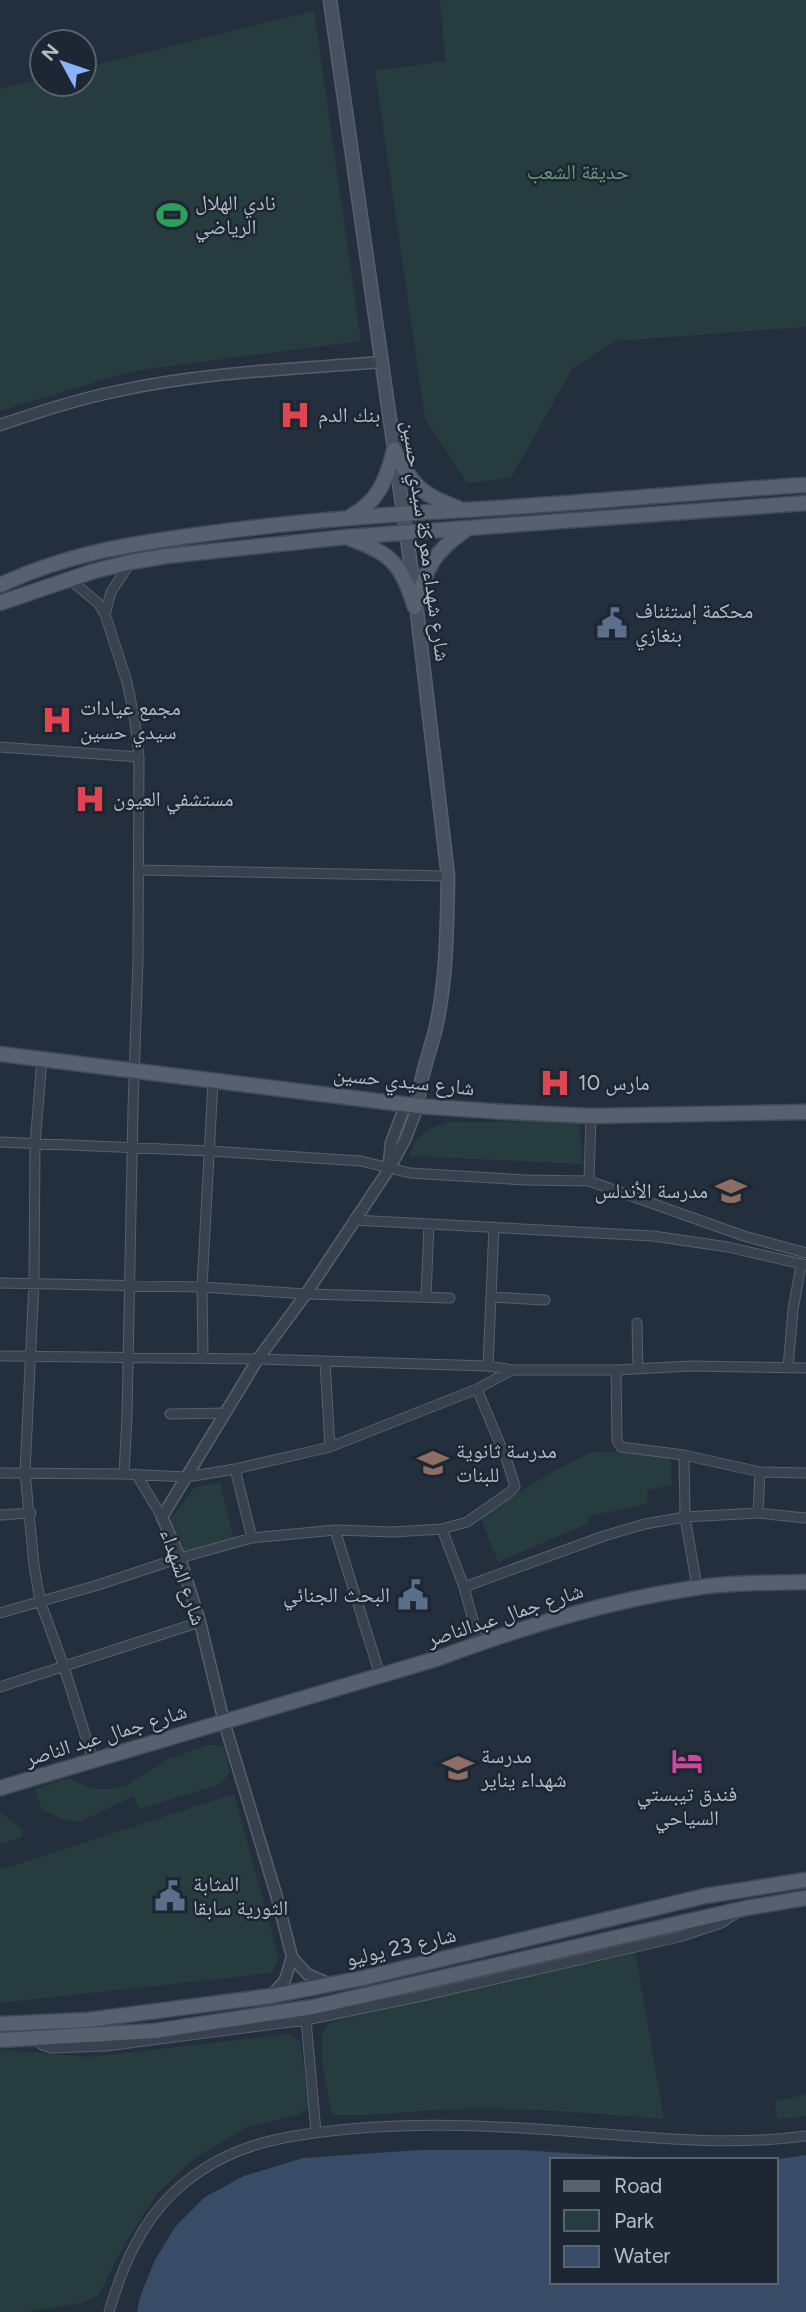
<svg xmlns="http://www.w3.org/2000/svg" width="806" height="2312" font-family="Figtree,'Noto Naskh Arabic',sans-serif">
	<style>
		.green { fill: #263c3f }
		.water { fill: #394c67 }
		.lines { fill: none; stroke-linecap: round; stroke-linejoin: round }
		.minor-casing { stroke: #565f6c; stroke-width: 11 }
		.tertiary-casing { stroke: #565f6c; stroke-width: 13 }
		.secondary-casing { stroke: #565f6c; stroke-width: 15 }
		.primary-casing { stroke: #414a57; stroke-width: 17 }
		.minor { stroke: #38414e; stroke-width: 9 }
		.tertiary { stroke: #38414e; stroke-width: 10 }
		.secondary { stroke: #465061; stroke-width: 12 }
		.primary { stroke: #56606e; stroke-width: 14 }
		.labels { text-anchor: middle; stroke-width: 5; stroke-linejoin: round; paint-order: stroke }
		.park-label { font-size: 21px; fill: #6b9a76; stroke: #1d2633 }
		.poi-label { font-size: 21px; fill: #b4bcc9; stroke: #1d2633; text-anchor: start }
		.street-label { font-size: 21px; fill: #b4bcc9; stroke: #1d2633 }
	</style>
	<rect width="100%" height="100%" fill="#242f3e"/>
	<path class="green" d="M440,0H806V327L616,341L572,369L511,478L467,483L425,419L375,71L445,61Z
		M314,11L361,341L133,371L0,411V89L42,79V84H84V68Z
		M579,1121L583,1164L410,1156C415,1134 428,1129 447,1122Z
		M592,1452L670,1453L672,1485L648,1490L647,1504L589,1516L587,1524L498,1562L480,1516L556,1470Z
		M220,1482L235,1543L176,1555L169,1521L194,1488Z
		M208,1745L223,1746L230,1772L221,1784L139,1809L134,1796L80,1822L63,1819L42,1810L35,1789L69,1778L92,1789H112L127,1785L166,1760Z
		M234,1794L279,1959L271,1973L0,2003V1870Z
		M0,1811L22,1830L23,1835L20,1838L0,1844Z
		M635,1951L664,2119C597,2114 528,2107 460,2109C417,2110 375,2117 332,2115L322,2062V2033L330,2022Z
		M290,2034L301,2043L308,2107L299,2115L247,2127L196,2157L157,2194L127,2240L99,2295L82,2303L25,2312H0V2050L89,2057Z
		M806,2094V2116L777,2119L775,2102Z"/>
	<path class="water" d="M420,2150H520L679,2160H552V2282H776V2160H771L806,2155V2312H137L140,2297L155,2260L175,2227L205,2197L244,2176L303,2158Z"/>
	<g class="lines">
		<g class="minor-casing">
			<path id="minor" d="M69,579L98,603L105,614L127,682L135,722L139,757L138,960L133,1108L127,1417L124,1474
				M105,614L111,592L130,563
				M0,747L139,757
				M139,870L448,876
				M42,1059L35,1144L34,1282L25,1472L34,1565L40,1601L64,1667L93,1760
				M0,1142L210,1151L361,1161L410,1173L526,1180L589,1181L591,1116
				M589,1181L744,1236L806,1253
				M354,1220L653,1236L728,1247L806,1265
				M0,1283L202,1287L306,1294L450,1298
				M426,1296L429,1225
				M491,1297L545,1300
				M637,1323L638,1369
				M0,1356L258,1359L488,1366L512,1370
				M203,1358L202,1287L213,1081
				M325,1362L330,1447
				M488,1366L494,1227
				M788,1368L793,1310L801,1265
				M616,1370L617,1441L621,1447L684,1455L760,1472L806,1473
				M170,1414L226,1413
				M684,1455L685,1517L697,1587
				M235,1469L252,1538
				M0,1473L124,1474L187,1477L235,1469L330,1447L477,1389L512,1370H616L690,1366L806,1368
				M136,1474L162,1517
				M758,1513L760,1472
				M0,1515L31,1513
				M442,1529L464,1587L479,1643
				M335,1530L380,1675
				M464,1587L604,1536L645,1524L685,1517L758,1513L806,1518
				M0,1613L98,1585L180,1558L252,1538L335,1530L392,1532L442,1529L467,1522L510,1492L515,1486L507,1461L477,1389
				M0,1687L200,1622
				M306,2020L417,1997L679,1937L721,1923L735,1914
				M33,2038L42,2045L52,2048L106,2046L306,2020L316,2132
				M109,2312C122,2268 140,2224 174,2192C225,2144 284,2135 350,2129C426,2122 503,2126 578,2132C654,2138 730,2146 806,2136"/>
		</g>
		<g class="tertiary-casing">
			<path id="tertiary" d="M0,425C39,412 78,399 118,391C204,372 294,369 382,362
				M389,1162L391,1143L406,1103
				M328,1983L307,1974L292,1957L276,1894L224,1722L200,1622L180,1558L162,1517L258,1359L306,1294L389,1169L405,1140L418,1106
				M271,1996L285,1980L292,1957"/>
		</g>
		<g class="secondary-casing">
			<path id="secondary" d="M330,0L415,595L448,876C447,925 447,978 436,1027C430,1053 419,1078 418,1106"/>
		</g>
		<g class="primary-casing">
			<path id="primary" d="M394,450C413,485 419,494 458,508
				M351,516C378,502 387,479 394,450
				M351,539C394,555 400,564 415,607
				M0,585C69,553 130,544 204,534C290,522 377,515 463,510C577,504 692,492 806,485
				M0,603L94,571L131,562L166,556L346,537L806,503
				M415,607C428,566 431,554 467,529
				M0,1054L418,1106L506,1112L591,1116L806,1112
				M0,1788L436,1659C520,1628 606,1601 694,1588C731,1582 769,1583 806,1582
				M0,2024L88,2020L271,1996L363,1978L705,1896L806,1880
				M0,2040L155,2031L313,2007L746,1908L806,1898"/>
		</g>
		<use href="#minor" class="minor"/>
		<use href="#tertiary" class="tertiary"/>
		<use href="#secondary" class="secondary"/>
		<use href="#primary" class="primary"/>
	</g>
	<defs>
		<g id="stadium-bare" transform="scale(2.415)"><path d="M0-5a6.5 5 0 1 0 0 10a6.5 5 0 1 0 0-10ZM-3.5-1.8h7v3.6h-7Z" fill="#2e9e5b" stroke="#1d2633" stroke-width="2.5" paint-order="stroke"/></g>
		<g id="hospital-bare" transform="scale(2.415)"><path d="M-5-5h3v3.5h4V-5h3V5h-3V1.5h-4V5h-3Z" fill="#e0444e" stroke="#1d2633" stroke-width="2.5" paint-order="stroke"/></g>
		<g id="civic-bare" transform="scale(2.415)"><path d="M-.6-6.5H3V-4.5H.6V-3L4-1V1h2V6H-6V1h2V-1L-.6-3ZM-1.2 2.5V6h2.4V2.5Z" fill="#5c6f8a" stroke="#1d2633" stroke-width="2.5" paint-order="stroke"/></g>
		<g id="school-bare" transform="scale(2.415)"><path d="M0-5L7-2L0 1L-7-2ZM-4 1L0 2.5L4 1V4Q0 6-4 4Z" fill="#8d6e63" stroke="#1d2633" stroke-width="2.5" paint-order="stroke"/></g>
		<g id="hotel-bare" transform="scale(2.415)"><path d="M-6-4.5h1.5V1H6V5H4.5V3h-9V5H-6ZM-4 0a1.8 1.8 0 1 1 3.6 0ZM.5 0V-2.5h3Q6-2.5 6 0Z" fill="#d1479c" stroke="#1d2633" stroke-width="2.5" paint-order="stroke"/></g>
	</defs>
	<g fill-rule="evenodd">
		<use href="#stadium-bare" x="172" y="215"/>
		<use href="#hospital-bare" x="295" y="415"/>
		<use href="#civic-bare" x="612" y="623"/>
		<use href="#hospital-bare" x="57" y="720"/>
		<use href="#hospital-bare" x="90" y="799"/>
		<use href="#hospital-bare" x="555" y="1083"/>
		<use href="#school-bare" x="731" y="1191"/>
		<use href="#school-bare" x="433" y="1463"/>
		<use href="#civic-bare" x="413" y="1595"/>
		<use href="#hotel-bare" x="687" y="1761"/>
		<use href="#school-bare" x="458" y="1768"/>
		<use href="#civic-bare" x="170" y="1896"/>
	</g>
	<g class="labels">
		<g class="park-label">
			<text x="578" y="179">حديقة الشعب</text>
		</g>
		<g class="poi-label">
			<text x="195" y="210">نادي الهلال<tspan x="195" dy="24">الرياضي</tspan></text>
			<text x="318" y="422">بنك الدم</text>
			<text x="635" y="618">محكمة إستئناف<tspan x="635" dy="24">بنغازي</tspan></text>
			<text x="80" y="715">مجمع عيادات<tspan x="80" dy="24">سيدي حسين</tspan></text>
			<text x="113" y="806">مستشفي العيون</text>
			<text x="578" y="1090">10 مارس</text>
			<text x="708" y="1198" text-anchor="end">مدرسة الأندلس</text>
			<text x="456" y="1458">مدرسة ثانوية<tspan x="456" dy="24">للبنات</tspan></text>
			<text x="390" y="1602" text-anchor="end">البحث الجنائي</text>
			<text x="481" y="1763">مدرسة<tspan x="481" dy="24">شهداء يناير</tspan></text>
			<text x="687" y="1801" text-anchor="middle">فندق تيبستي<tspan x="687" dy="24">السياحي</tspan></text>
			<text x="193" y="1891">المثابة<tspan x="193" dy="24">الثورية سابقا</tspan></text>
		</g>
		<g class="street-label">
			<text transform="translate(426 541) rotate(82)" y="7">شارع شهداء معركة سيدي حسين</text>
			<text transform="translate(404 1081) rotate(6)" y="7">شارع سيدي حسين</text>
			<text transform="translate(183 1577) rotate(71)" y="7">شارع الشهداء</text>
			<text transform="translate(505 1615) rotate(-18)" y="7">شارع جمال عبدالناصر</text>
			<text transform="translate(106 1735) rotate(-17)" y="7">شارع جمال عبد الناصر</text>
			<text transform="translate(401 1947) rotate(-13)" y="7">شارع 23 يوليو</text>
		</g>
	</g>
	<rect x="550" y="2158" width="228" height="126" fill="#1d2633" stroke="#59626f" stroke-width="2"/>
	<rect x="564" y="2181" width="35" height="10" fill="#56606e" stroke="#59626f" stroke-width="2"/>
	<text x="614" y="2193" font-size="21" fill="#b4bcc9">Road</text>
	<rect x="564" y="2210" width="35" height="21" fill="#263c3f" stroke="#59626f" stroke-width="2"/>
	<text x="614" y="2228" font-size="21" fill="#b4bcc9">Park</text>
	<rect x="564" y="2246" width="35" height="21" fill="#394c67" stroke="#59626f" stroke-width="2"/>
	<text x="614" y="2263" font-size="21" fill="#b4bcc9">Water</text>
	<g transform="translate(63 63) rotate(310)"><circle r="33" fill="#1d2633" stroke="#59626f" stroke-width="2"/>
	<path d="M0-5L12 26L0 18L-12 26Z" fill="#8ab4f8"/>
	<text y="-10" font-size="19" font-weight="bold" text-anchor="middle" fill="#b4bcc9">N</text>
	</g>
</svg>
